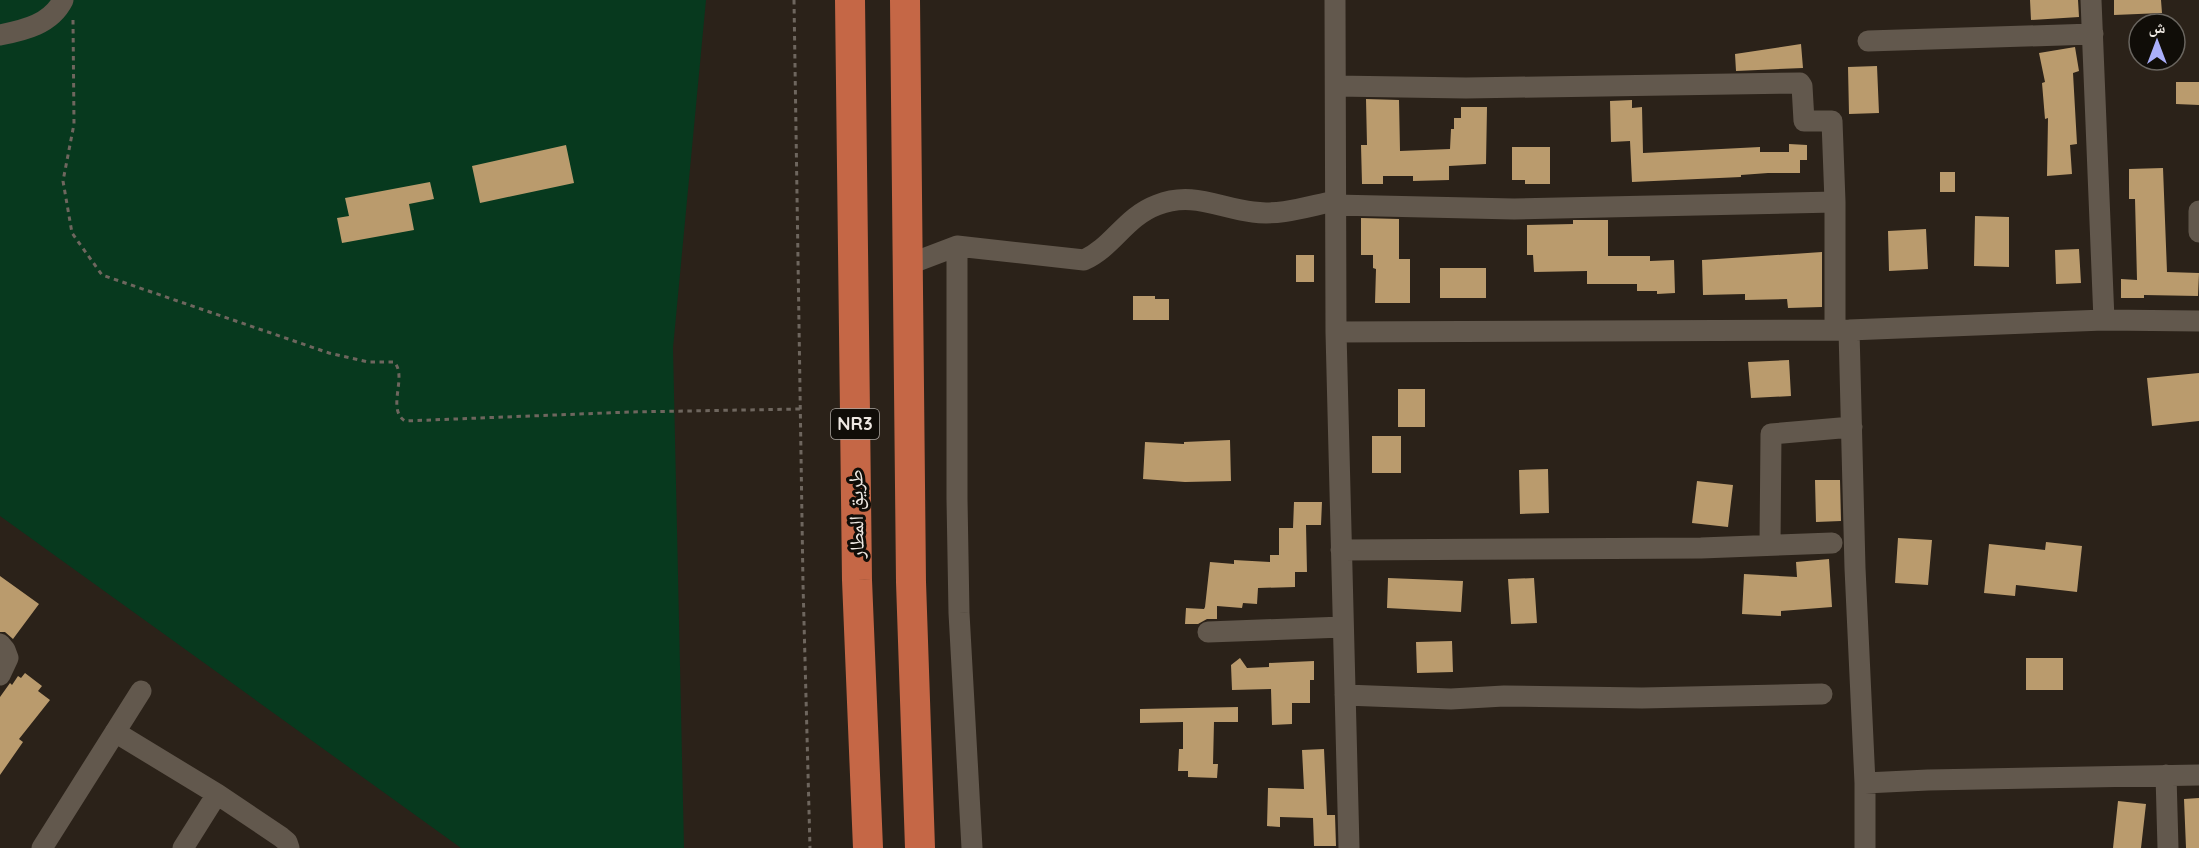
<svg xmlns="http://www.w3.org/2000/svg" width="2199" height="848" font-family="Quicksand,'Noto Naskh Arabic',sans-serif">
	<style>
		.green { fill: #07391e }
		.building { fill: #ba9b6d }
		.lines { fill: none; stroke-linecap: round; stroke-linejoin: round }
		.path { stroke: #6e665e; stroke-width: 3; stroke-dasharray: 4.5 4.5; stroke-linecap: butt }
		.minor { stroke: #62584d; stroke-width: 21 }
		.highway { stroke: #c56746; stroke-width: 30 }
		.labels { text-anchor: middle; stroke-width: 6; stroke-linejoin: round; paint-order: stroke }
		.shield { fill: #100d08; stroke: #aba6a1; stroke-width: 1.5 }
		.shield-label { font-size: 18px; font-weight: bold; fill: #eee8e2 }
		.street-label { font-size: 20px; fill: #eee8e2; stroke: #100d08 }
	</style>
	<rect width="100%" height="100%" fill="#2b2219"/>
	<path class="green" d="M0,0H706L673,348L684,848H461L0,516Z"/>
	<path class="building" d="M2030,0H2078L2079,17L2031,20Z
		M2114,0H2161L2162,13L2114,15Z
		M1801,44L1803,68L1736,71L1735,54Z
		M2075,47L2079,71L2073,73L2077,144L2070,145L2072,174L2047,176L2048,118L2045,119L2042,83L2045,82L2039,53Z
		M1877,66L1879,113L1849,114L1848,67Z
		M2176,82H2199V105L2176,104Z
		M1366,99L1399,100L1400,151L1450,149L1451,129H1454V118H1461V107H1487L1486,164L1449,166V180L1413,181V176H1383V184H1362L1361,145H1367Z
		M1632,100V108L1642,107L1643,153L1760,147V152H1789V144L1807,145V160H1800V173H1768L1741,175V177L1632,182L1630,141L1611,142L1610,101Z
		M566,145L574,183L480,203L472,166Z
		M1512,147H1550V184H1525V180H1512Z
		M2163,168L2167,272L2199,273L2198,296L2144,295V298H2121V279L2137,280L2135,199H2129V169Z
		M1940,172H1955V192H1940Z
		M430,182L434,199L409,204L414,230L342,243L337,218L349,216L345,198Z
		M1975,216L2009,217V267L1974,266Z
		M1361,218L1399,219V259H1410V303H1375L1376,269L1373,268V255H1361Z
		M1573,220H1608V256H1650V261L1674,260L1675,293L1657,294V291H1637V284H1587V271L1534,272L1533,255H1527V225L1573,224Z
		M1926,229L1928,269L1889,271L1888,231Z
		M2079,249L2081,283L2056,284L2055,250Z
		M1822,252V307L1788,308L1787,299L1745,300V294L1703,295L1702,260Z
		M1296,255H1314V282H1296Z
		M1440,268H1486V298H1440Z
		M1133,296H1155V299H1169V320H1133Z
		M1789,360L1791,396L1751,398L1748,362Z
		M2199,373V421L2152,426L2147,378Z
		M1398,389H1425V427H1398Z
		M1372,436H1401V473H1372Z
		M1230,440L1231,481L1185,482L1143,479L1145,442L1184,444V442Z
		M1548,469L1549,513L1520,514L1519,470Z
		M1815,480H1840L1841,521L1816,522Z
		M1697,481L1733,485L1728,527L1692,523Z
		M1294,502H1322L1321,525H1306L1307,572H1295V587L1258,588L1257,604L1243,603L1242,608L1217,606V619H1207L1198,624H1185L1186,608L1204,609L1205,607L1210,562L1234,564V560L1270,562V555H1279V528H1293Z
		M1898,538L1932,540L1928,585L1895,583Z
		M2046,542L2082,546L2077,592L2016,585L2015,596L1984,593L1989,544L2045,550Z
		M1829,559L1832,607L1781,611V616L1742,614L1744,574L1797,577L1796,562Z
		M0,576L39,604L13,639L5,632H0Z
		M1388,578L1463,581L1461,612L1387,608Z
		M1534,578L1537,623L1511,624L1508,579Z
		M1452,641L1453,672L1417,673L1416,642Z
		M1240,658L1247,668L1269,667V663L1314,661V680H1310V703H1292V724L1272,725L1271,689L1232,690L1231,665Z
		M2026,658H2063V690H2026Z
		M25,673L42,686L38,691L50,700L19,739L23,742L0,775V697L10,683L12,685L18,676L21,678Z
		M1238,707V722H1214L1213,764H1218L1217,778L1188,777V771H1178L1179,749H1183V722L1140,723V709Z
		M1324,749L1327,815H1335L1336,846H1314L1313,818L1280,817V827L1267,826L1268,788L1304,789L1302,750Z
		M2199,798V848H2186L2184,799Z
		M2118,801L2146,804L2141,848H2113Z"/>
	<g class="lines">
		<path class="path" d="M794,0L803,584L810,848
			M73,20L74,124L63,181L72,233L102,275L329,353L368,362H394C408,376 386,409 405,421L630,412L800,409"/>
		<path class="minor" d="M1335,0L1336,332L1349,848
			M2091,0L2104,320
			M0,35C25,30 51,24 63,0
			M1868,41L2093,34
			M1336,86L1466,88L1800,83L1802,86L1804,121H1832L1835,202V329
			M1335,205L1514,209L1835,202
			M2199,211V232
			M957,246V499L959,613L972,848
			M907,265L957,246L1084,260C1113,247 1125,217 1157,205C1192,191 1219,208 1253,212C1280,216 1309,206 1335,201
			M1849,330L1855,568L1865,783V848
			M1336,332L1849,330L2104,320L2199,321
			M1770,545L1771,434L1852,427
			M1341,550L1701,548L1832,543
			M1208,632L1343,627
			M0,644L5,650L8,658L0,675
			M1345,695L1451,699L1504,696L1642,698L1822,694
			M115,732L217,794L281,837L287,842L289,848
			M2166,775L2168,848
			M1865,783L1928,780L2199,775
			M42,848L141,691
			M183,848L217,794"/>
		<path class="highway" d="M850,0L857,580L868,848
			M905,0L911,582L920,848"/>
	</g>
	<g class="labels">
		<rect class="shield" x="831" y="409" width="48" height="30" rx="4.5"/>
		<g class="shield-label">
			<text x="855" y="430">NR3</text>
		</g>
		<g class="street-label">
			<text transform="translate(856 514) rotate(-91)" y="7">طريق المطار</text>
		</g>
	</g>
	<g transform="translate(2157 42)"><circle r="28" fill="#100d08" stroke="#69655f" stroke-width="1.5"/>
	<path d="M0-4.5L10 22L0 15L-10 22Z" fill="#aaaffb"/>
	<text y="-9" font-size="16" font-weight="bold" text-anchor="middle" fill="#eee8e2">ش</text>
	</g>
</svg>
